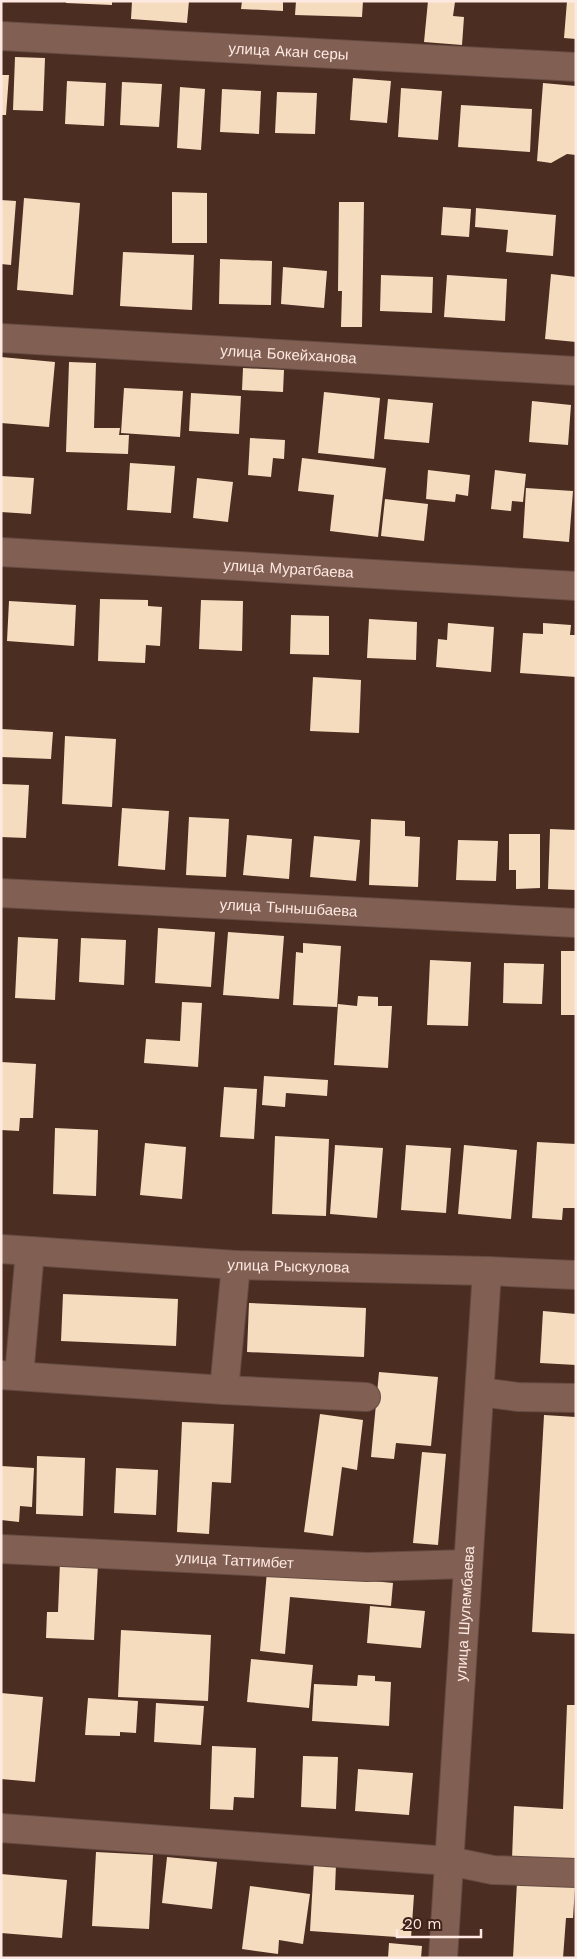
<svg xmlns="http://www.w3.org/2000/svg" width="577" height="1959" font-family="'Work Sans',sans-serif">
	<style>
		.building { fill: #f6dcbf }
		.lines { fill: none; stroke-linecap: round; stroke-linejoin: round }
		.minor-casing { stroke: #664b42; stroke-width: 30 }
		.minor { stroke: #815f53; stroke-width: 28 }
		.labels { text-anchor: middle; stroke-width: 5; stroke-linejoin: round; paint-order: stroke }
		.street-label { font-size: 15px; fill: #fee9e2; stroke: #402318 }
	</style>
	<rect width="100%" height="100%" fill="#4b2d22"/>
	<path class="building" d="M66,1H112V5L66,3Z
		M132,1H189L187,23L131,19Z
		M242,1H283V11L241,9Z
		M296,1H363L362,17L295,15Z
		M428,1L455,2L453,16L464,17L462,45L424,42Z
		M567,1H576V39L564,38Z
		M15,57L45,58L43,111L13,110Z
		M1,75H9L6,115H1Z
		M353,78L391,81L387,123L350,120Z
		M67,81L106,83L104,126L65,124Z
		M122,82L162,84L159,127L120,125Z
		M543,83L576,86V155L567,154L551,163L537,161Z
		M180,87L205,89L201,150L177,148Z
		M401,88L442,91L438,140L398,137Z
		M222,89L261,91L259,134L220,132Z
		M277,92L317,93L315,134L275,133Z
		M461,105L532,109L530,152L458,147Z
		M172,192L207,193V243H172Z
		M24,198L80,203L73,295L17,290Z
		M1,200L16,201L11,265L1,264Z
		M339,202H364L362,327H341L342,291H338Z
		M443,207L471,209L469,237L441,235Z
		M476,208L556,215L553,256L506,252L508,230L475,227Z
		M123,252L194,255L192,310L120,306Z
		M220,259L272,261L271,305L219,304Z
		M283,267L327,271L324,308L281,304Z
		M551,274L576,277V342L545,339Z
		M381,275L433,277L432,313L380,311Z
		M447,275L507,279L505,321L444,317Z
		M1,357L55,362L49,427L1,423Z
		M69,362L96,363L94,428H120L119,435H129L128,454L66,452Z
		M243,368L284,370L283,392L242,390Z
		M124,388L183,391L180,437L121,433Z
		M324,392L380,398L374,459L318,453Z
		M191,393L241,396L239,434L189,431Z
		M388,399L433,403L429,443L384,439Z
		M532,401L571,405L568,445L529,442Z
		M250,438L285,440L284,459L273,458L271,477L248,475Z
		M302,458L386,468L378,537L330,531L334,495L298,491Z
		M130,463L175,466L171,513L127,510Z
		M428,470L470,475L468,496L456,494L455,502L426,499Z
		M495,470L526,474L523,502L512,501L511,511L491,509Z
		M1,476L34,478L31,514L1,512Z
		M197,478L233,482L228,522L193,518Z
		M526,488L573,491L569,542L523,538Z
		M385,499L428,504L424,541L381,536Z
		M100,599L148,600V606L162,607L160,646L146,645L145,663L98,661Z
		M201,600L243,601L242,651L199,649Z
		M9,601L76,605L74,646L7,641Z
		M291,615L329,616V655L290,654Z
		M369,619L417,622L416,660L367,658Z
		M448,623L494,627L491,672L436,667L438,639L447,640Z
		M543,623L571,625L570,635H576V677L520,673L523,633L543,634Z
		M313,677L361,680L359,733L310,731Z
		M1,729L53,732L51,759L1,757Z
		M65,736L116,739L112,807L62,804Z
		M1,784L29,785L26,838L1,837Z
		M122,808L169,811L165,870L118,866Z
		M189,817L229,819L226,877L186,875Z
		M371,819L405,821V836L420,837L418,887L369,885Z
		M550,829L576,830V890L548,889Z
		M509,834H540V888L516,889V870H509Z
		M247,835L292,839L289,879L243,875Z
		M314,836L360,840L356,881L310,877Z
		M458,840L498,841L496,881L456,880Z
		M158,928L215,932L211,987L155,983Z
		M228,932L284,936L279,999L223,995Z
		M18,937L58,939L55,1000L15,998Z
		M81,938L126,940L124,985L79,982Z
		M303,943L341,946L337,1007L293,1005L296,952L303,953Z
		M561,951H576V1015H561Z
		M430,960L471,962L468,1026L427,1025Z
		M504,963L544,964L542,1004L503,1003Z
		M358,996L378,997V1006H392L388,1068L334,1065L338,1004L357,1006Z
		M182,1002L202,1003L198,1067L144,1063L146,1039L180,1041Z
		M1,1062L36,1064L33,1118H20L19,1131L1,1130Z
		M264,1076L328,1080L327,1096L286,1093L285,1107L262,1105Z
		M224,1087L257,1089L254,1139L220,1137Z
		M55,1128L98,1130L96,1196L53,1194Z
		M275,1136L329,1139L326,1216L272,1214Z
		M537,1142L576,1144V1208H563L562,1220L532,1218Z
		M145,1143L186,1147L182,1199L140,1195Z
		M335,1145L383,1148L377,1218L330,1214Z
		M406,1145L451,1148L446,1213L401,1210Z
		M464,1145L517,1150L511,1219L458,1214Z
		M63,1294L178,1299L176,1346L61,1341Z
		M249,1303L366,1308L364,1357L247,1352Z
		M543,1311L576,1314V1365L540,1363Z
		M379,1372L438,1377L431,1446L396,1443L394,1459L371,1457Z
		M320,1414L363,1420L357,1470L342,1467L333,1536L304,1532Z
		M544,1415L576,1417V1634L532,1632Z
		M182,1422L234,1424L231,1483L212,1482L209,1534L177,1532Z
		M422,1452L446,1454L438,1545L413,1543Z
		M37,1456L85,1458L83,1516L36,1514Z
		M1,1466L34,1468L32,1507L20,1506L19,1522L1,1520Z
		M116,1468L158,1470L156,1515L114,1513Z
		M60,1562L98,1564L94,1640L46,1638L47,1612H58Z
		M267,1571L393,1583L391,1606L290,1597L285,1654L260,1651Z
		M370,1606L425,1611L421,1648L367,1643Z
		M121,1630L211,1635L208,1701L118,1697Z
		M251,1659L313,1665L309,1708L247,1702Z
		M358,1675L375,1676V1681L391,1682L389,1726L312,1721L314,1684L357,1686Z
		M1,1693L43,1697L35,1782L1,1779Z
		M88,1698L138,1701L136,1733L120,1732V1736L85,1735Z
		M156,1703L204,1706L201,1745L154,1742Z
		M567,1705H576V1862L512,1859L514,1806L563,1809Z
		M212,1746L256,1748L254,1798L234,1797L233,1810L210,1809Z
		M303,1756L338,1757L336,1809L301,1807Z
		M358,1769L413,1773L409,1815L355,1811Z
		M96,1852L153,1855L149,1929L92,1926Z
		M167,1857L217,1862L212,1909L162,1903Z
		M314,1862L336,1864L335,1890L414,1895L411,1938L310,1931Z
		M1,1874L67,1880L62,1938L1,1933Z
		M517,1882L575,1886L573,1918H566L563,1958H513Z
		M250,1886L310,1894L303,1944L279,1940L278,1954L242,1949Z
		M389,1943L422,1946L421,1958H388Z"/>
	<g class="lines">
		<g class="minor-casing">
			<g id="minor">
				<path id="s1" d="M1,36L576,67"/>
				<path id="s2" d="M1,338L576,371"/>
				<path id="s3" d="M1,552L576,586"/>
				<path id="s4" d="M1,893L576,923"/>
				<path id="s5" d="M1,1249L236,1265L487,1271L576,1275"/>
				<path d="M1,1375L224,1390L366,1397"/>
				<path d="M19,1376L30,1251"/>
				<path d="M224,1390L236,1265"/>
				<path d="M480,1392L518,1397L576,1398"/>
				<path id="s6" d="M1,1549L367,1567L468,1564"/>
				<path d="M1,1828L449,1861L493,1870L576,1873"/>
				<path id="s7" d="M443,1958L487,1271"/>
			</g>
		</g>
		<use href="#minor" class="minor"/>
	</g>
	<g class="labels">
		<g class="street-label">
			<text dy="5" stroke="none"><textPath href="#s1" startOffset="288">улица Акан серы</textPath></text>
			<text dy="5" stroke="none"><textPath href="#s2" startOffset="288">улица Бокейханова</textPath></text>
			<text dy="5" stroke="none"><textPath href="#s3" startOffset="288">улица Муратбаева</textPath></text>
			<text dy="5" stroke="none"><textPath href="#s4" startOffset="288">улица Тынышбаева</textPath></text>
			<text dy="5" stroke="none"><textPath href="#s5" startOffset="288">улица Рыскулова</textPath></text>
			<text dy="5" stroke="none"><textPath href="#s6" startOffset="234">улица Таттимбет</textPath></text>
			<text dy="5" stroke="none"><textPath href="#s7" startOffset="345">улица Шулембаева</textPath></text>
		</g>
	</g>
	<rect width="577" height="1959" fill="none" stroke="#fee9e2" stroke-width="5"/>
	<path d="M397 1929v8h84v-8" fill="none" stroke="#fee9e2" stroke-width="2.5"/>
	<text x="404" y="1929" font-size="15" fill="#fee9e2" stroke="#402318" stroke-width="4" paint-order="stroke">20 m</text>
</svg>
